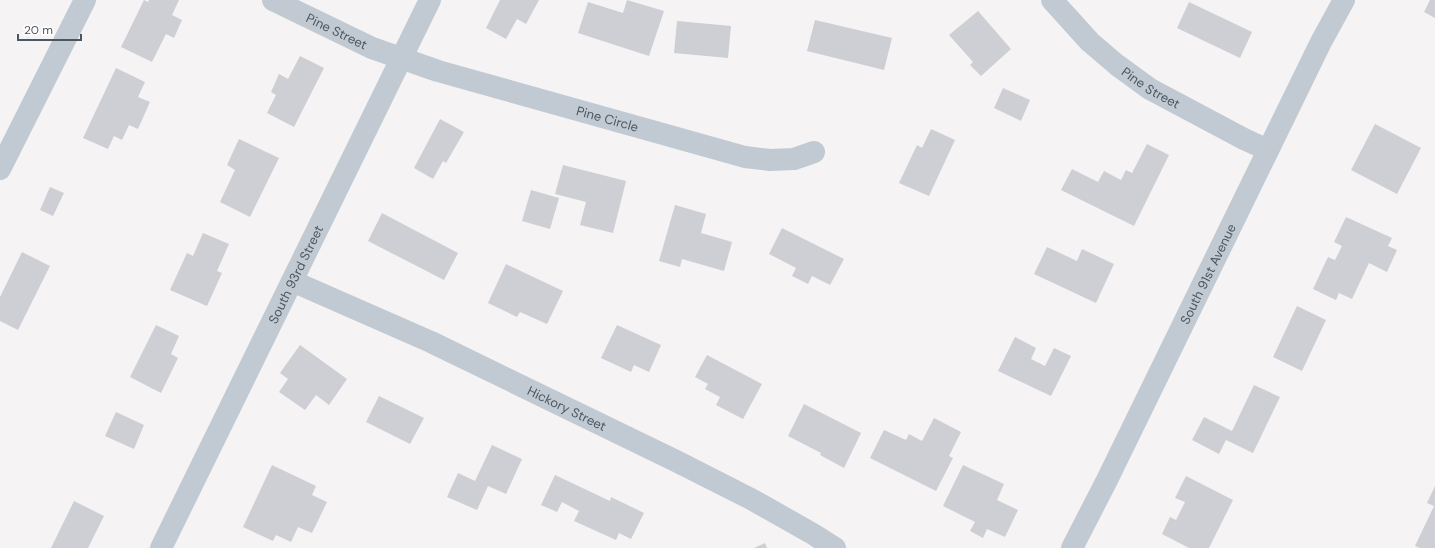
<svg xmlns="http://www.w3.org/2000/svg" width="1435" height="548" font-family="'DM Sans',sans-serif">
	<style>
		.building { fill: #cdcfd5 }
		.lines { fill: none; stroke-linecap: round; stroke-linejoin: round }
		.street { stroke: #c1cad2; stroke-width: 22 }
		.labels { text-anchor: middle; stroke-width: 4; stroke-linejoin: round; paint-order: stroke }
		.street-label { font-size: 13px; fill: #4a5661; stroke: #fff }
	</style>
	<rect width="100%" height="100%" fill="#f5f3f3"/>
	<path class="building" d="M144,0L148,2L149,0H179L172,15L182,20L174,38L166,34L152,62L121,47Z
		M500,0H539L526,24L517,19L506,39L486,28Z
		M627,0L664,11L649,56L578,33L588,2L623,13Z
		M1430,0H1435V18L1424,12Z
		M1189,2L1252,32L1240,58L1177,28Z
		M978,11L1011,49L981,76L970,65L973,62L949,35Z
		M815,20L892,38L884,70L807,51Z
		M677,21L731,26L728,58L674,53Z
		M300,56L324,68L294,127L267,113L276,95L271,92L279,74L288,79Z
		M116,68L145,82L138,97L150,102L138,129L129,125L122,140L114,136L108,149L83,138Z
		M1003,88L1030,100L1021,121L994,108Z
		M440,119L464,132L446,163L443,161L433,179L414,168Z
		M1375,124L1421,148L1397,194L1351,170Z
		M931,129L955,140L929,196L899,183L917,145L922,148Z
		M239,139L279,158L250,217L220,202L235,170L227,165Z
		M1147,144L1169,155L1134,226L1061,190L1072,169L1098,182L1104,171L1121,180L1126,170L1132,173Z
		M563,165L626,181L613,233L580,225L586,202L555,194Z
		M50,187L64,193L53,216L40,210Z
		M531,190L559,198L550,229L522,221Z
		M675,205L706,214L701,233L732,242L724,271L682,259L680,267L659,261Z
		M382,213L458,253L444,280L368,241Z
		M1346,217L1392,238L1388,246L1397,250L1387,272L1369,263L1352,299L1339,293L1336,300L1313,289L1328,257L1335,260L1342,246L1334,242Z
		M782,228L844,259L830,285L812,276L808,284L792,276L796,268L769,254Z
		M203,233L229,244L217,271L222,273L207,306L170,290L187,253L193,256Z
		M1047,247L1077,261L1082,249L1114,264L1096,303L1034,274Z
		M22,252L50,266L18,330L0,321V297Z
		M506,264L563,291L547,324L520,312L517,317L488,303Z
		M1297,306L1326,320L1302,371L1273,357Z
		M156,325L179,336L171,354L178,358L161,393L130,377Z
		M617,325L661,345L649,372L634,365L631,372L601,358Z
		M1015,337L1036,348L1031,359L1045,366L1054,348L1071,356L1051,396L998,371Z
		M300,345L347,379L329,405L316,395L305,410L279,392L288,379L280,373Z
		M707,355L762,384L743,419L716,405L720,397L705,389L708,384L695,377Z
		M1254,385L1280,397L1253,453L1226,440L1219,454L1192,440L1204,417L1232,431Z
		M379,396L424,418L410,444L366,422Z
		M804,404L861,433L844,468L820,455L821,453L788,436Z
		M116,412L144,425L134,449L105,436Z
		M934,418L961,432L949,456L953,458L936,491L870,458L884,430L906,440L909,434L922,441Z
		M492,445L522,459L506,494L488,486L477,510L447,497L458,473L475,481Z
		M272,465L316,486L312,495L327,502L312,533L298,527L291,542L276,535L273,541L243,527Z
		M963,465L1004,484L997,500L1018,510L1005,537L987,529L983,538L970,531L975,522L943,506Z
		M555,475L610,501L611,497L644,513L631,539L619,533L616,540L574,521L579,511L562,502L557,512L541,505Z
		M1186,476L1233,500L1209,548H1189L1162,534L1170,517L1176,520L1185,502L1175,498Z
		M1435,486V548H1420L1415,546L1434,506L1427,503Z
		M74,501L104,516L88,548H51Z
		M765,543L767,548H754Z"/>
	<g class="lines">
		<g class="street">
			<path id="s1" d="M273,0L372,48L438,71L745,157L770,160L794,159L814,152"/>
			<path id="s2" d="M1052,0L1090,42L1117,65L1150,89L1244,139L1268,150"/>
			<path d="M0,169L85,0"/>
			<path id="s3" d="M292,281L431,342L676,461L751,499L813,534L835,548"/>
			<path id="s4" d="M161,548L430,0"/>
			<path id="s5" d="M1072,548L1107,480L1321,42L1344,0"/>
		</g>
	</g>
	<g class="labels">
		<g class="street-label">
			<text dy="5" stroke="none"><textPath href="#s1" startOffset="71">Pine Street</textPath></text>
			<text dy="5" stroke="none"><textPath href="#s2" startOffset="133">Pine Street</textPath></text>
			<text dy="5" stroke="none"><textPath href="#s1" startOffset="356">Pine Circle</textPath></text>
			<text dy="5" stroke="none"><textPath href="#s4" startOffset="305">South 93rd Street</textPath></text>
			<text dy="5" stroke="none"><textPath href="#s5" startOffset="306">South 91st Avenue</textPath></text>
			<text dy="5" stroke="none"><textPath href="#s3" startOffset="303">Hickory Street</textPath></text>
		</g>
	</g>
	<path d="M18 34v6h63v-6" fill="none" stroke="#4a5661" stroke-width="2"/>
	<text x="24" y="34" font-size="12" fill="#4a5661" stroke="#ffffff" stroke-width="3" paint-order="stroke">20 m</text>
</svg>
